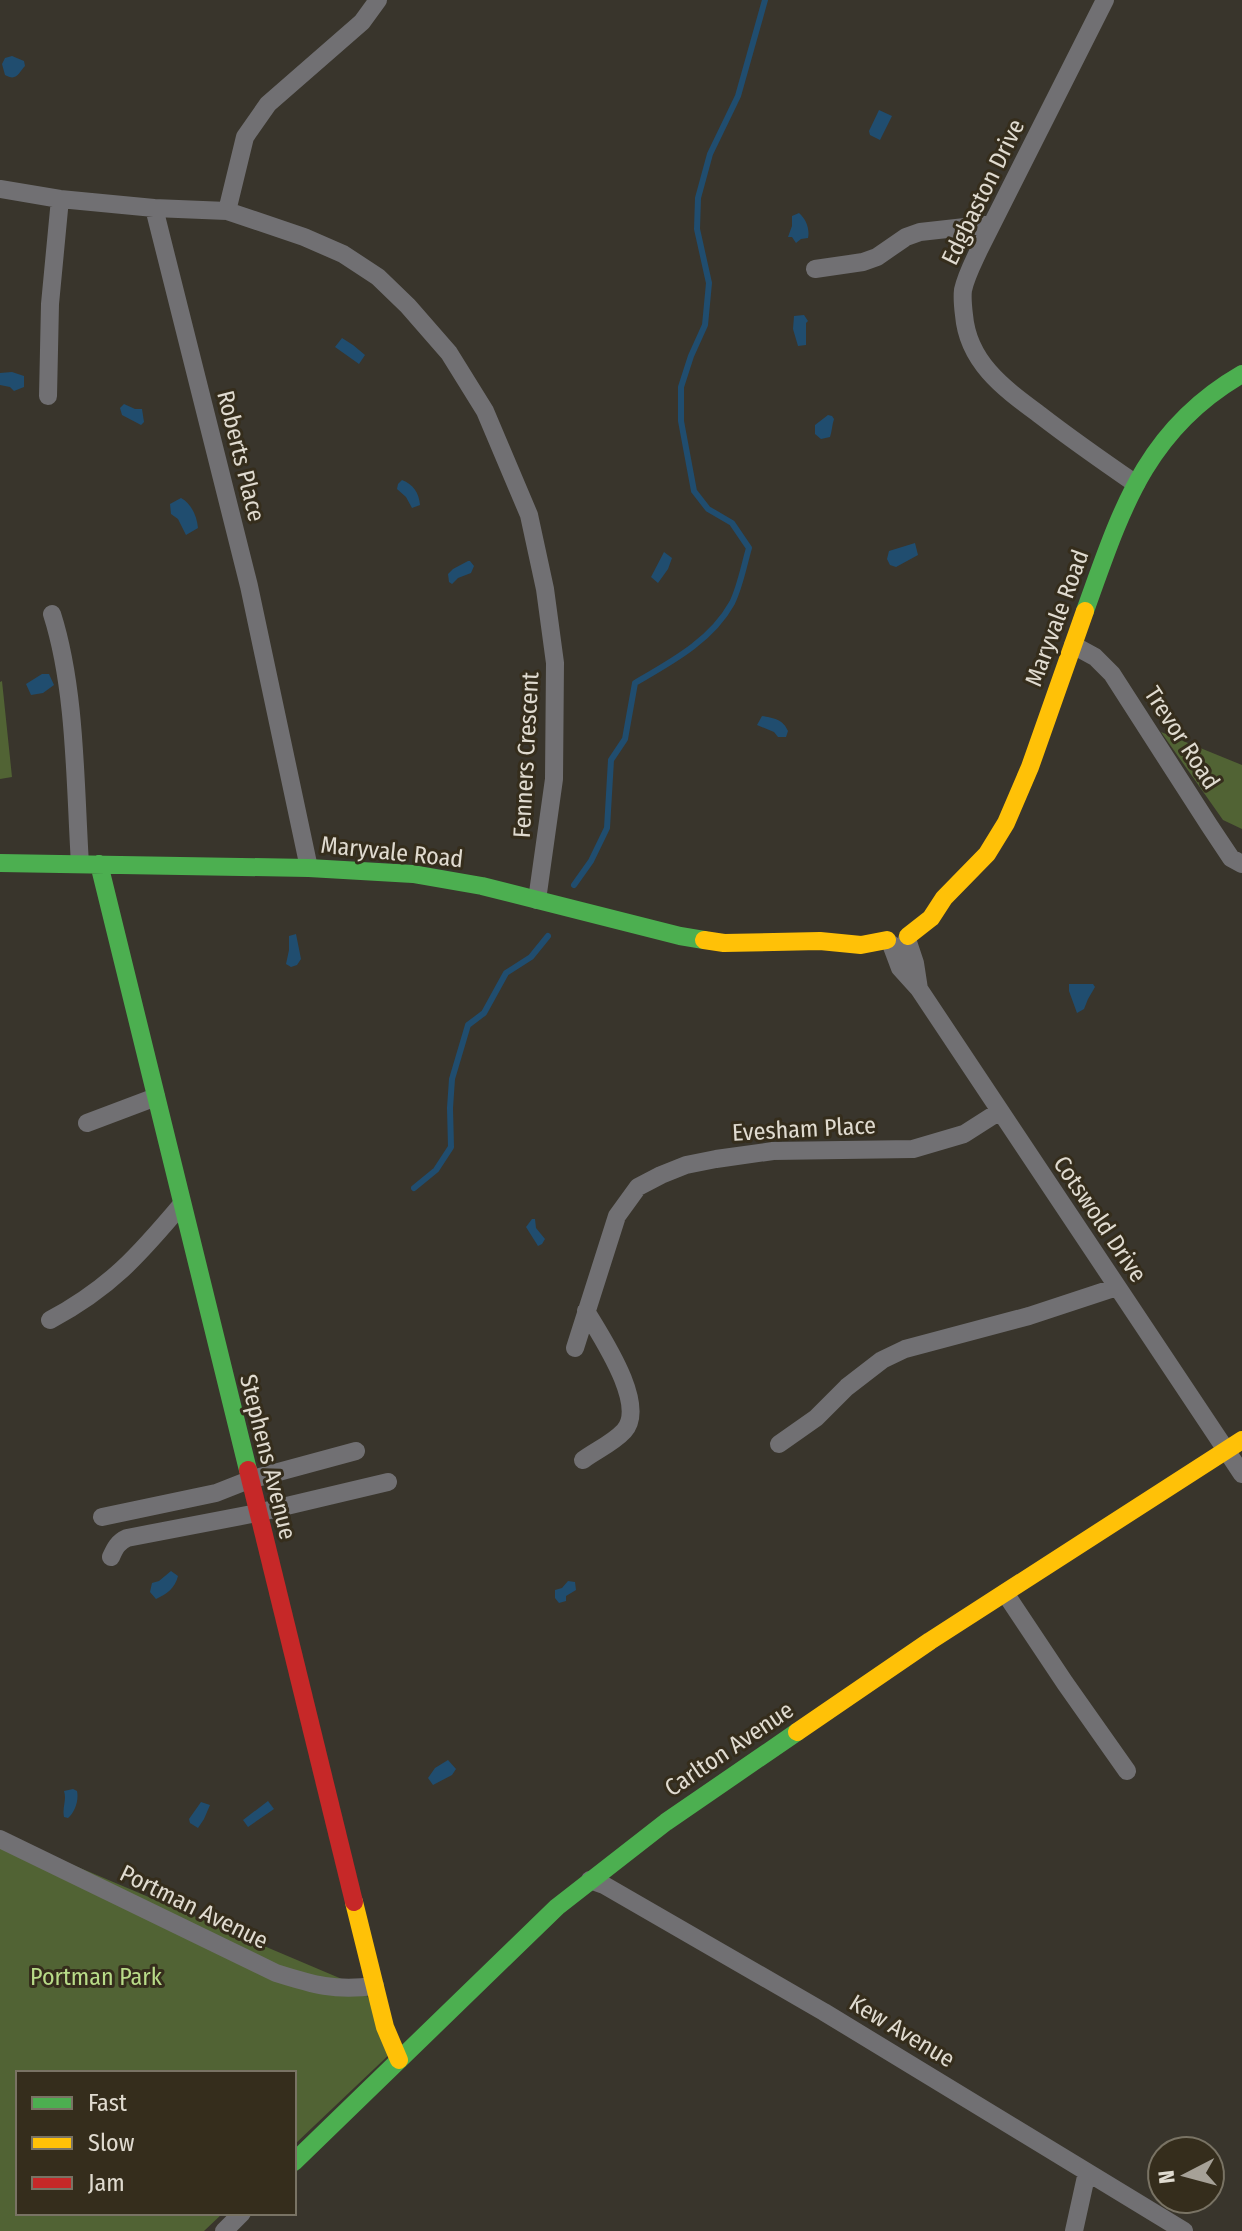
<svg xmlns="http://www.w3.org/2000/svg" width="1242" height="2231" font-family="'Fira Sans Condensed',sans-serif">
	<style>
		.green { fill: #516334 }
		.water { fill: #204d6f }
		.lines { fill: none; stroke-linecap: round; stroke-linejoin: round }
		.stream { stroke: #204d6f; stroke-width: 6 }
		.street { stroke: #717073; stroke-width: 18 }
		.fast { stroke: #4caf50; stroke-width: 18 }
		.slow { stroke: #ffc107; stroke-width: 18 }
		.jam { stroke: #c62828; stroke-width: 18 }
		.labels { text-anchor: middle; stroke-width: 6; stroke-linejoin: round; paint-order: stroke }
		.street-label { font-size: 24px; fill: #e0dbd0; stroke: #352d1c }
		.park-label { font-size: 24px; fill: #b8db88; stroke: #352d1c }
	</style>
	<rect width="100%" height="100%" fill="#39352c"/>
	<path class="green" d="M2,681L12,777L0,779V682Z
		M1161,732L1242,765V829L1223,820Z
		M0,1834L363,1988L395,2049L294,2145V2073H18V2213H223L204,2231H0Z"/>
	<path class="water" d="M12,56L24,61L25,66C19,72 17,82 5,75L2,64L5,58Z
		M879,110L892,116L880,140L870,135L869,131Z
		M799,213C806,219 810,229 808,238L801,239L796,243L792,237H788L792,226V216Z
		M804,315L808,321L806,323V345L798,346L793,329L794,316Z
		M342,338L353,345L365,355L359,364L335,347Z
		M12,372L24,376V387L14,391L10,387L0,385V373Z
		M124,404L135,409H142L144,422L141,425L122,415L120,408Z
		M828,415L832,416L834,419C832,425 832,431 830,437L821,439L815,434V425Z
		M402,480C413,484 419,493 420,505L412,508L406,497L397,489L398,484Z
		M181,498C192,504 197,517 198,528L186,535L178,519L171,514L170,504Z
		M915,543L918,555L896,567L890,565L887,559L889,551Z
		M664,552L672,558L668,569L658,583L651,577Z
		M468,561H470L474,566L471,573L458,578L452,584L449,582L448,574L453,569Z
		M42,674H49L54,685L43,693L31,695L26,684Z
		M762,716C773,718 783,719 788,731L786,737H778L774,732L757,725Z
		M296,934L301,959L297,965L291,967L286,964L289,950V936Z
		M1069,984H1093L1095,987L1088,999L1084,1009L1077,1013L1069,991Z
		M532,1219H535L536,1228L545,1239L542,1244L538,1246L526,1227Z
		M171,1571L178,1576C175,1588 167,1594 156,1599L150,1592L152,1583L159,1581Z
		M568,1581L575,1582L576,1590L566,1596V1601L559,1603L555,1598V1590L562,1588Z
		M448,1760L456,1769L452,1775L433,1785L428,1778L435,1768Z
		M73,1789L77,1791C79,1800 75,1812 68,1818L64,1817C62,1807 67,1800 64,1791Z
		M268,1801L274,1809L248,1827L243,1820Z
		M201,1802L210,1805L204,1819L198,1828L190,1823L189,1819Z"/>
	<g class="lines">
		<path class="stream" d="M574,885L591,861L607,828L611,760L625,739L635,683C671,662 711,641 732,603C740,587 744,565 749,548L732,523L708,509L694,491L681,421V387L691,356L705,325L709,283L697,229L698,198L710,154L738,96L765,0
			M414,1188L436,1170L451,1147L450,1108L452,1079L468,1025L484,1013L506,973L531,957L548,936"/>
		<path class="street" d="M1105,0L979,250C973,263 966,276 963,290C962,298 963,307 964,315C968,363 1005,389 1040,415C1071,439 1104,462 1136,484
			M0,189L60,199L154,208L249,586L309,868
			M154,208L227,211L304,237L343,254L378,277L408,306L449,353L485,411L529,515L545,589L555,663L554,779L537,900
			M227,211L245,137L268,104L362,22L378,0
			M815,269L863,262L877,257L906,237L920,232L992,224
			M48,396L50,304L60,199
			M52,614C76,689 75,785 80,864
			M1073,645L1095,657L1112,674L1209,825L1231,858L1242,864
			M907,939L915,963L919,989
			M891,944L900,968L919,989L1242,1474
			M87,1123L156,1097
			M50,1320C110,1288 139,1255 182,1204
			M575,1348L617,1216L638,1187L661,1175L686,1165L716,1159L773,1151L913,1149L964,1134L1000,1111
			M779,1444L816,1418L847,1387L882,1360L905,1349L1029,1316L1117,1287
			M583,1460C595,1451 613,1443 624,1431C648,1405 600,1335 586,1311
			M102,1517L216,1493L249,1480L356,1451
			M111,1557C115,1548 118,1542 127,1538L257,1513L388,1482
			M1005,1593L1065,1683L1127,1771
			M0,1839L276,1973C314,1985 334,1991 375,1986
			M590,1880L604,1885L824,2012L1184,2231
			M224,2231L242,2213
			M1074,2231L1087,2172"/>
		<path class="fast" d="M1085,611C1121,511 1145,430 1242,374
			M0,863L309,868L413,874L482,886L680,936L704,940
			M99,864L248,1470
			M294,2162L557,1907L666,1822L797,1732"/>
		<path class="slow" d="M908,936L931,918L944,898L987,854L1006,823L1030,767L1085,611
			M704,940L724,943L820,941L861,945L887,940
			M797,1732L930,1641L1242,1440
			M354,1902L385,2027L399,2060"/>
		<path class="jam" d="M248,1470L354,1902"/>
	</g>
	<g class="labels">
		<g class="street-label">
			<text transform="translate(983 192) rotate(-64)" y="8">Edgbaston Drive</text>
			<text transform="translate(241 456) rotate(76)" y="8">Roberts Place</text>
			<text transform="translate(1057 618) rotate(-70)" y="8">Maryvale Road</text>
			<text transform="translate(1182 738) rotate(57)" y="8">Trevor Road</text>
			<text transform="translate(526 755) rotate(-87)" y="8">Fenners Crescent</text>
			<text transform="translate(392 852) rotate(6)" y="8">Maryvale Road</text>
			<text transform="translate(804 1129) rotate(-3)" y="8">Evesham Place</text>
			<text transform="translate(1100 1219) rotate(56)" y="8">Cotswold Drive</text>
			<text transform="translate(268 1457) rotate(76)" y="8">Stephens Avenue</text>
			<text transform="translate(729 1749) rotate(-34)" y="8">Carlton Avenue</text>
			<text transform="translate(194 1907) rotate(26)" y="8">Portman Avenue</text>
			<text transform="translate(902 2031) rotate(31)" y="8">Kew Avenue</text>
		</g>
		<g class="park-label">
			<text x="96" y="1985">Portman Park</text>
		</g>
	</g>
	<rect x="16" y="2071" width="280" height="144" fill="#352d1c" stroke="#797364" stroke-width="2"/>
	<rect x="32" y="2097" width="40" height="12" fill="#4caf50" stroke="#797364" stroke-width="2"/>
	<text x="88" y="2111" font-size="24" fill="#e0dbd0">Fast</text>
	<rect x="32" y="2137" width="40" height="12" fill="#ffc107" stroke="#797364" stroke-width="2"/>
	<text x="88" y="2151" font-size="24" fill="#e0dbd0">Slow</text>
	<rect x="32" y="2177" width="40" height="12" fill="#c62828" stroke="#797364" stroke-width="2"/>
	<text x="88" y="2191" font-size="24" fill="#e0dbd0">Jam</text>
	<g transform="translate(1186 2175) rotate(264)"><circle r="38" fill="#352d1c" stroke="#797364" stroke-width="2"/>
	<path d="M0-6L14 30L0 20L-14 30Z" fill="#a6a197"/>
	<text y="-12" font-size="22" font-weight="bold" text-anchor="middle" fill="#e0dbd0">N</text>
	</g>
</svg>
